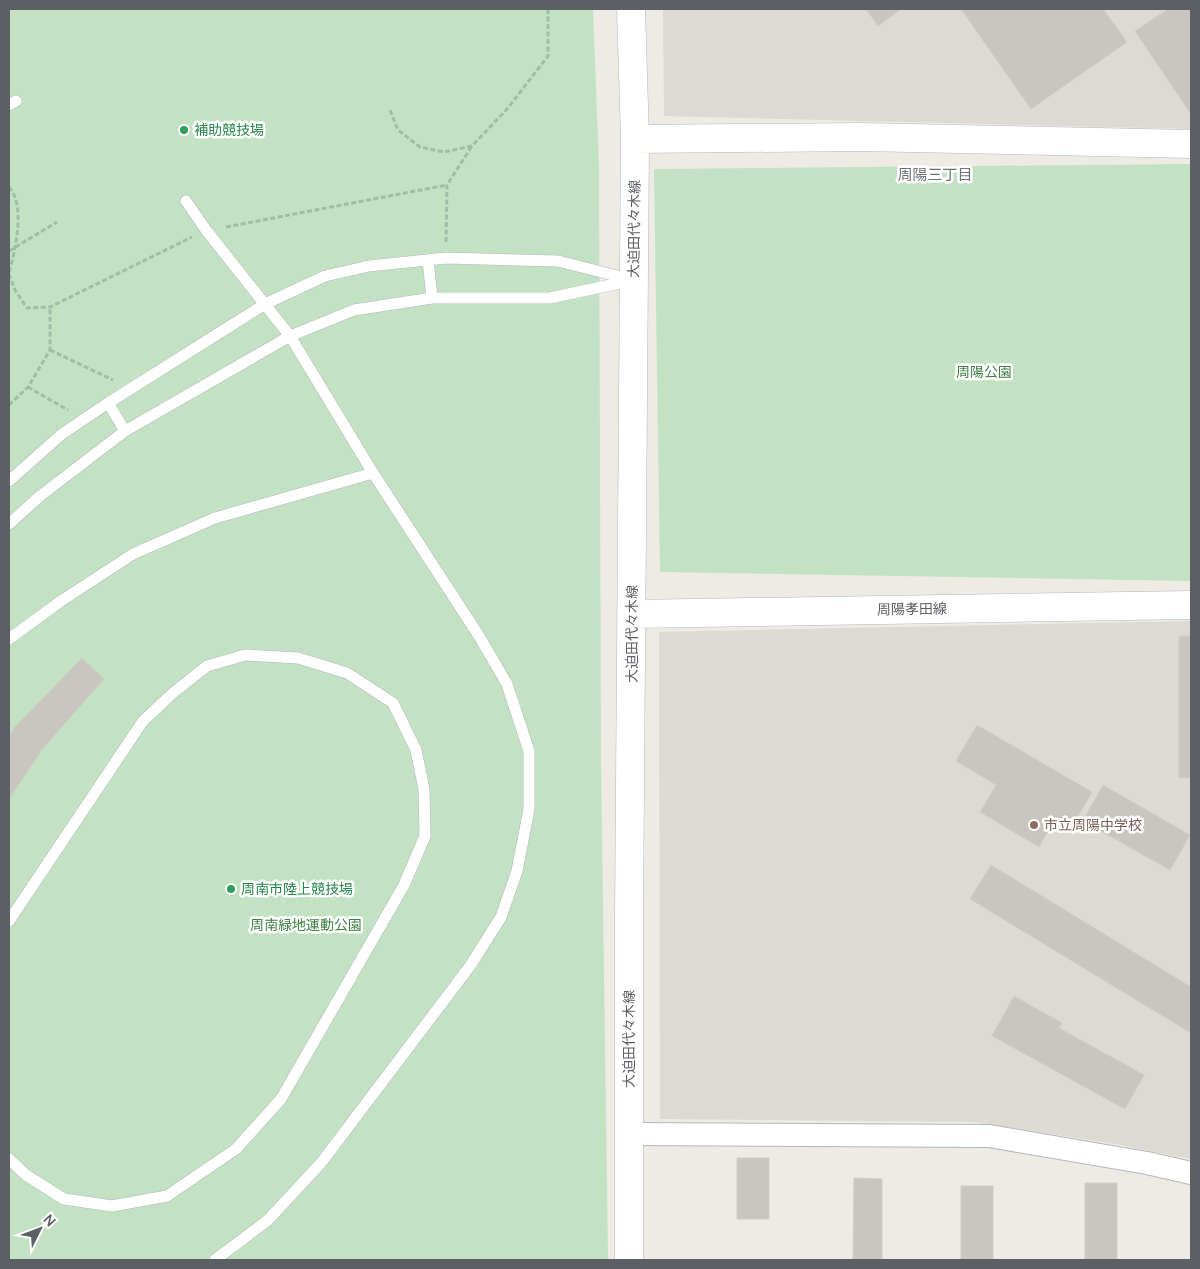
<svg xmlns="http://www.w3.org/2000/svg" width="1200" height="1269" font-family="Manrope,'Noto Sans JP',sans-serif">
	<style>
		.education { fill: #dddad3 }
		.green { fill: #c3e2c4 }
		.building { fill: #c9c6c1; stroke: #d1cdc3 }
		.lines { fill: none; stroke-linecap: round; stroke-linejoin: round }
		.lane-casing { stroke: #b5b6ba; stroke-width: 12 }
		.street-casing { stroke: #b5b6ba; stroke-width: 24 }
		.secondary-casing { stroke: #b3b6ba; stroke-width: 29 }
		.path { stroke: #9cc0a7; stroke-width: 3; stroke-dasharray: 5 2.5; stroke-linecap: butt }
		.lane { stroke: #fff; stroke-width: 11 }
		.street { stroke: #fff; stroke-width: 22 }
		.secondary { stroke: #fff; stroke-width: 28 }
		.leisure-dot { fill: #2e9e5b; stroke: #fff; stroke-width: 2 }
		.education-dot { fill: #8d6e63; stroke: #fff; stroke-width: 2 }
		.labels { text-anchor: middle; stroke-width: 5; stroke-linejoin: round; paint-order: stroke }
		.leisure-label { font-size: 14px; fill: #27864d; stroke: #fff; text-anchor: start }
		.street-label { font-size: 14px; fill: #5c5f63; stroke: #fff }
		.park-label { font-size: 14px; fill: #3e8042; stroke: #fff }
		.education-label { font-size: 14px; fill: #785e54; stroke: #fff; text-anchor: start }
		.neighbourhood-label { font-size: 15px; fill: #6d7175; stroke: #fff }
	</style>
	<rect width="100%" height="100%" fill="#edebe4"/>
	<path class="education" d="M663,9H1191V129L664,116Z
		M1191,621V1159L1115,1144L974,1122L660,1119L659,632Z"/>
	<path class="green" d="M9,9H593L599,167L601,764L608,1260H9Z
		M1191,164V581L660,572L654,169Z"/>
	<path class="building" d="M866,9H901L878,26Z
		M961,9H1103L1127,42L1031,109Z
		M1168,9H1191V114L1135,31Z
		M1179,636H1191V778H1179Z
		M82,658L104,679L44,747L9,799V737L15,727Z
		M977,725L1092,792L1071,828L1055,819L1039,847L980,812L996,785L956,761Z
		M1103,785L1190,835L1170,870L1083,821Z
		M991,865L1191,987V1033L970,899Z
		M1014,996L1062,1023L1059,1028L1144,1075L1125,1109L992,1036Z
		M737,1158H769V1219H737Z
		M854,1178L882,1179V1260H853Z
		M1085,1183H1117V1260H1085Z
		M961,1186H993V1260H961Z"/>
	<g class="lines">
		<g class="lane-casing">
			<path id="lane" d="M9,105L16,101
				M186,201L206,230L290,336L373,473L479,636L507,684L529,751V809L517,871L501,917L470,966L321,1163L268,1220L215,1260
				M428,260L432,298
				M108,403L125,431
				M9,481L62,434L108,403L265,304L325,276L369,266L446,258L558,261L633,280
				M9,524L40,496L125,431L290,336L354,310L432,298H550L629,281
				M9,639L61,601L133,554L215,518L373,473
				M9,921L143,721L173,693L207,666L245,655L298,658L347,673L393,703L416,750L424,789L425,836L404,885L281,1099L236,1149L167,1196L112,1206L64,1199L26,1175L9,1159"/>
		</g>
		<g class="street-casing">
			<path id="street" d="M628,1134L989,1136L1147,1163L1191,1173"/>
		</g>
		<g class="secondary-casing">
			<path id="secondary" d="M635,139L862,137L1191,144
				M632,614L1191,605
				M629,1260V916L635,139L631,9"/>
		</g>
		<path class="path" d="M390,110L398,130L420,147L444,152L472,146L508,108L548,56V9
			M9,187C26,206 15,251 9,273
			M226,227L447,185
			M446,242L447,185L472,146
			M9,251L57,222
			M9,274L15,290L27,308L50,307L192,237
			M50,350L113,380
			M28,387L68,410
			M9,405L28,387L50,350V307"/>
		<use href="#lane" class="lane"/>
		<use href="#street" class="street"/>
		<use href="#secondary" class="secondary"/>
	</g>
	<g class="leisure-dot">
		<circle cx="184" cy="130" r="5"/>
		<circle cx="231" cy="889" r="5"/>
	</g>
	<circle class="education-dot" cx="1034" cy="825" r="5"/>
	<g class="labels">
		<g class="leisure-label">
			<text x="194" y="135">補助競技場</text>
			<text x="241" y="894">周南市陸上競技場</text>
		</g>
		<g class="street-label">
			<text transform="translate(634 229) rotate(-89)" y="5">大迫田代々木線</text>
			<text transform="translate(912 609) rotate(-1)" y="5">周陽孝田線</text>
			<text transform="translate(632 634) rotate(-90)" y="5">大迫田代々木線</text>
			<text transform="translate(629 1039) rotate(-90)" y="5">大迫田代々木線</text>
		</g>
		<g class="park-label">
			<text x="984" y="377">周陽公園</text>
			<text x="306" y="930">周南緑地運動公園</text>
		</g>
		<g class="education-label">
			<text x="1044" y="830">市立周陽中学校</text>
		</g>
		<g class="neighbourhood-label">
			<text x="935" y="180">周陽三丁目</text>
		</g>
	</g>
	<rect width="1200" height="1269" fill="none" stroke="#5c5f63" stroke-width="20"/>
	<g transform="translate(40 1229) rotate(48)" stroke="#ffffff" stroke-width="4" paint-order="stroke">
	<path d="M0-4L9 19L0 12L-9 19Z" fill="#5c5f63"/>
	<text y="-8" font-size="14" font-weight="bold" text-anchor="middle" fill="#5c5f63">N</text>
	</g>
</svg>
